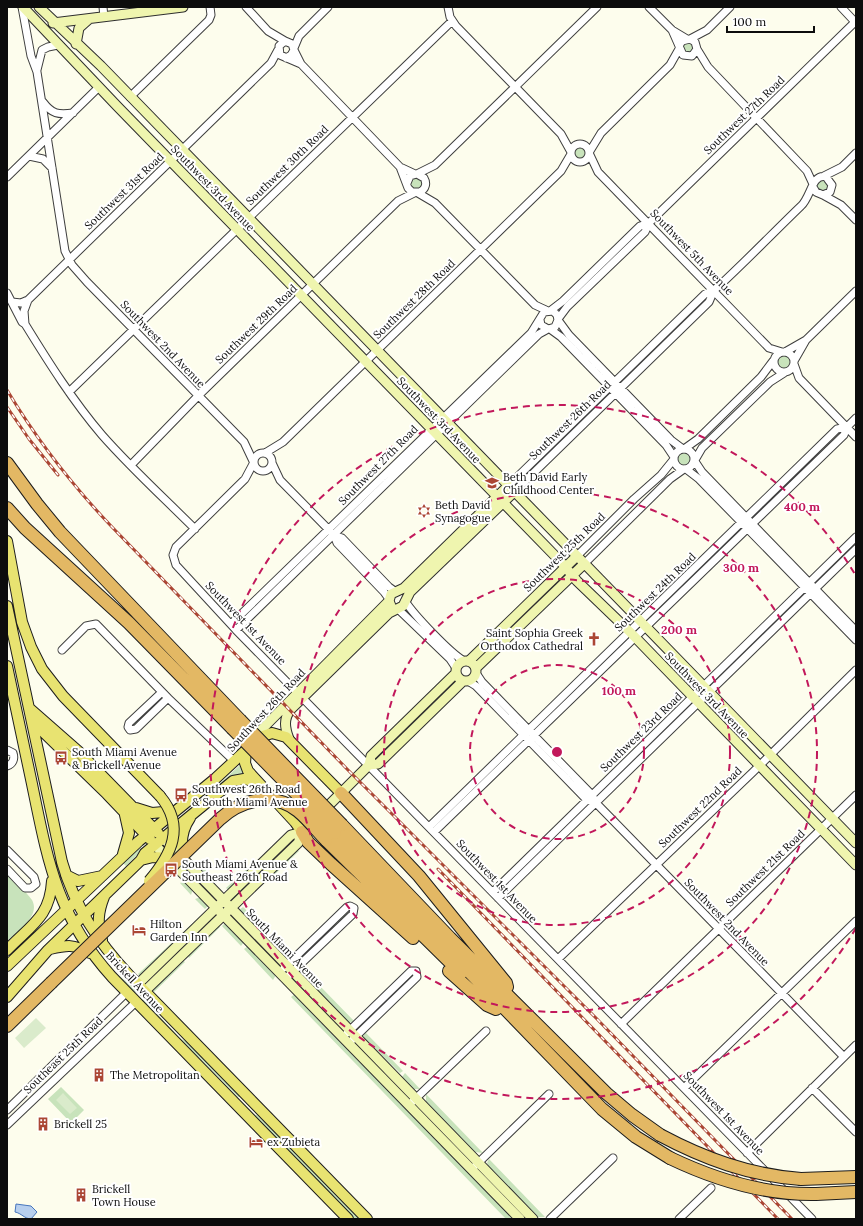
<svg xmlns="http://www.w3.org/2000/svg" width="863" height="1226" font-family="Lora,serif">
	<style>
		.green { fill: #c8e3bb }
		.pitch { fill: #daebcb }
		.water { fill: #b7cfee; stroke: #4776bd }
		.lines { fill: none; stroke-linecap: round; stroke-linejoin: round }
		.street-casing { stroke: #3f3f3f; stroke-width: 9 }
		.secondary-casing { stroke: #2e2e2e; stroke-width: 11 }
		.primary-casing { stroke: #1d1d1d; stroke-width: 12 }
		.highway-casing { stroke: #1d1d1d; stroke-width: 14 }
		.street { stroke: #fff; stroke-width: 7 }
		.secondary { stroke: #eff5af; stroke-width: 9 }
		.primary { stroke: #e8e371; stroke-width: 10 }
		.highway { stroke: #e3b864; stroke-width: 12 }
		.rail-casing { stroke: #ab4634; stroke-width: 3 }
		.rail { stroke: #fff; stroke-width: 1.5; stroke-dasharray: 4.5; stroke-linecap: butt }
		.primary-bridge-casing { stroke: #1d1d1d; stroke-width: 12; stroke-linecap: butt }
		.highway-bridge-casing { stroke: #1d1d1d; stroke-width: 14; stroke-linecap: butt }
		.primary-bridge { stroke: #e8e371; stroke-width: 10 }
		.highway-bridge { stroke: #e3b864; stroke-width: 12 }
		.ring { fill: none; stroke: #c2185b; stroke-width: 2; stroke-dasharray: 7 5 }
		.labels { text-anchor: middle; stroke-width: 4; stroke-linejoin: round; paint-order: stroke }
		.street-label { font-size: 11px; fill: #0c0c0c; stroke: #fff }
		.poi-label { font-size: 11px; fill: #0c0c0c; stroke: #fff; text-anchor: start }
		.centre { fill: #c2185b; stroke: #fff; stroke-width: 2 }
		.ring-label { font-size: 12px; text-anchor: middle; font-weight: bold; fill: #c2185b; stroke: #fff; stroke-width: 4; stroke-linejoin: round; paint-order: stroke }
	</style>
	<rect width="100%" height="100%" fill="#fdfded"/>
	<path class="green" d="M690,42L694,46L692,52L685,53L683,45Z
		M574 153a6 6 0 1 1 12 0a6 6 0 1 1-12 0Z
		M410 183a6 6 0 1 1 12 0a6 6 0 1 1-12 0Z
		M816 186a6 6 0 1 1 12 0a6 6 0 1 1-12 0Z
		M776 362a7 7 0 1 1 14 0a7 7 0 1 1-14 0Z
		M677 459a7 7 0 1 1 14 0a7 7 0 1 1-14 0Z
		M158,700L160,702L135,727H131L132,724Z
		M241,764L244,775L198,804Z
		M287,844L289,847L237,895L236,893Z
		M140,848L142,850L126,866L123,863Z
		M296,849L299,851L270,879L268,876Z
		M198,860L207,870L203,873L195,865Z
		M251,865L252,868L229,890L226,888Z
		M7,875C14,882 26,891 32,900C41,916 17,932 7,941Z
		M185,881L193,889L191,895L180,883Z
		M201,897L209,905L205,909L195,899Z
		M243,907L257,920L251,923L239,910Z
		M347,911L348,915L299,961V957Z
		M205,912L206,913L141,977L138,974Z
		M236,916L283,965L281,969L232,918Z
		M225,923L244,942L241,946L222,926Z
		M218,925L220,927L189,958L187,955Z
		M277,942L292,957L286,958L275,946Z
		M248,946L276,975L273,980L244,949Z
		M182,960L185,962L154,992L151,989Z
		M111,969L140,993L131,991Z
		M304,970L316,982L313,985L301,973Z
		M413,974L414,976L363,1024L362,1022Z
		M295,978L346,1029L345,1033L292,981Z
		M318,984L355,1022L354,1023L348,1022L315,988Z
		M295,994L514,1219H506L291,997Z
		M138,997L144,1000L181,1039L192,1044L241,1097H238L200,1058L186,1048Z
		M365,1032L403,1071L400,1073L365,1039L363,1035Z
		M355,1040L409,1096L408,1098H407L353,1044Z
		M405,1073L420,1089H414L402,1077Z
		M61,1087L84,1110L71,1123L48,1099Z
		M426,1094L483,1153L475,1152L426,1102Z
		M254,1115H257L282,1138L359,1219H352Z
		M489,1159L545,1217H538L489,1168L487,1163Z"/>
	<path class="pitch" d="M36,1018L46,1028L24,1048L15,1038Z
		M63,1093L77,1108L70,1114L56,1100Z"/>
	<path class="water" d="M16,1204L31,1206L37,1212L31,1219C25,1219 21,1213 15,1212Z"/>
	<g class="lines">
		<g class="street-casing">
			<path id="street" d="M22,7L31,56L37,72L65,251L72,265L87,282L244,442L253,461
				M103,7L104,17
				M246,7L268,31L285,41
				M448,7L450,17L456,26L561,134L571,152
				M649,7L672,30L687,39
				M841,7L856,23
				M672,30L683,55L692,56L697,49L695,42L690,39L682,41L679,46
				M690,39L707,30L730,7
				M294,48L299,36L328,7
				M697,49L708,67L807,171L813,184
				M294,50L301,64L400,167L415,174
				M286,58L291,55L294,50L292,44L285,41L279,46L280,55L301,64
				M37,70L42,50L48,47L58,45
				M130,97L209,20L211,15L210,7
				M43,102C52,114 58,115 73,113
				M571 153a9 9 0 1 1 18 0a9 9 0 1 1-18 0Z
				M590,151L601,133L670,65L679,49
				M590,155L598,172L769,348L782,352
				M29,156L43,159L52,168
				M400,167L408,188L412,192H420C426,189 427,183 424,178L417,174L410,176L407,183
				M417,174L435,165L597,7
				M824,176L842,167L856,153
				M7,177L99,87
				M418,193L435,203L535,305L548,311
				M823,195L841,205L856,220
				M7,293L22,322L25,324C49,363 73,401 102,435C131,468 164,498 195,529
				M12,302L21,303L28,300L271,63L278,50
				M550,311L563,301L640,226L649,223
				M558,319L567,307L645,232L649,223L656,216L855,22
				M558,320L569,335L671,440L683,449
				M25,324L24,311L28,300
				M550,329L561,337L666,445L674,457
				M774 362a10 10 0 1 1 20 0a10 10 0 1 1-20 0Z
				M785,352L806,340L856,291
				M794,361L806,340
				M794,364L799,378L856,437
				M69,392L452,21
				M674 459a10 10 0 1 1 20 0a10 10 0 1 1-20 0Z
				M684,449L698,439L761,377L773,361
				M254 462a9 9 0 1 1 18 0a9 9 0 1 1-18 0Z
				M265,453L283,442L561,171L571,154
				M694,460L702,472L856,631
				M695,460L702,448L770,382L784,373
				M272,463L280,480L334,535L337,543L384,592L389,599
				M253,464L245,479L176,547L173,555L176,565L236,630L812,1219
				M131,465L198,396L398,201L414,193
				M686,469L699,479L856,640
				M508,486L705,294L714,290L720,285C748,259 774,232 801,206C811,197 812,173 826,177L832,185L830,192L823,195L816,192L813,187
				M514,492L709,302L714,290
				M334,535L342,538L389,587L396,592
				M577,556L634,499L661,475L674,459
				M584,564L670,479L684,469
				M405,601C414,615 450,653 464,661
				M398,609L450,659L456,668
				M231,624L531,333L544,312L553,311L557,315L558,320L555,327L548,329L541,325L540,320
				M236,630L539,334L548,329
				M62,650L86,626L96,624L168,698L234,761
				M476,673L482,682L592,795L596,803L844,1057
				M468,681L476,686L587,800L591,801
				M162,692L129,723L128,727L130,730L136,729L168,698
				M7,750L13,753C15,759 13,764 7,766
				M429,827L837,429L847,427
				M434,832L844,435L847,427L856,418
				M7,850L34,877L36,884L31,888H25L7,869
				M493,892L856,537
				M498,898L856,549
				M558,959L753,772L856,670
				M284,968L347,907L350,906L354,908L353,914L286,978
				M621,1024L856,795
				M347,1033L411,971H416L417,977L349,1043
				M684,1088L856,921
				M812,1088L856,1132
				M409,1105L486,1031
				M7,1110L127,992
				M7,1125L136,1002
				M747,1153L856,1045
				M475,1166L549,1094
				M550,1219L613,1158
				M679,1219L711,1188"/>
		</g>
		<g class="secondary-casing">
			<path id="secondary" d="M23,7L117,106L561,562L577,581L630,632L856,865
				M39,7L101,66L856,843
				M53,23L183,7
				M76,44L79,28L88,20
				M391,606L389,601L391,594L404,588L508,486
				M456 671a10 10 0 1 1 20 0a10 10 0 1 1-20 0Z
				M469,661L577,556
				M476,668L584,564
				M289,739C285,728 283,719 291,709L389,613L403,606L410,592L514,492
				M255,740L262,729L389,601
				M369,765L378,764L463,681
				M322,812L369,765L371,756L456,673
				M166,841L533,1219
				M154,844L520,1219
				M138,984L291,835L302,832
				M145,991L298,843L304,830"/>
		</g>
		<g class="primary-casing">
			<path id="primary" d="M7,541L22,622L31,647L42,669L63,696L160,796
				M7,606L62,862C75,907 98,942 129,975L367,1219
				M7,666C15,705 24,745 32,784C48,862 57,916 112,977L348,1219
				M29,708L78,751L158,833
				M33,722L107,794L150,839
				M246,750L245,763L248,771L295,822L302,832
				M136,808L152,813L175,811
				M123,854L129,833L125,815
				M184,859C180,844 181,831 190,818
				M141,860L153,857L167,858
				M66,875L78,881L102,876
				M102,940C97,924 98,912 104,897
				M50,949C68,945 73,944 90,953
				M7,950C31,925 50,917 52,881
				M7,966L139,841L216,778L260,737L272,733L286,737L341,793
				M7,997L48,950L141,860L145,853L233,781L244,779L256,782"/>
		</g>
		<g class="highway-casing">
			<path id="highway" d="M7,463L37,504L60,532L240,720
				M7,508L25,528L129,623L232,728
				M341,793L419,876L506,983L507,987
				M342,825L450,938L606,1093L632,1115L660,1135
				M302,832L308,842L331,864L413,938
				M335,833L602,1109L636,1137L670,1158
				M326,840L461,973
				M449,971L487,1005L496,1009
				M7,1026L51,983
				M801,1179L856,1177
				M816,1194L856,1192"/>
		</g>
		<use href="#street" class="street"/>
		<use href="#secondary" class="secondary"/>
		<use href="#primary" class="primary"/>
		<use href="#highway" class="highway"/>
		<g class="rail-casing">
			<path id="rail" d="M7,390C37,440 72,485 112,527L347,769L596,1018L792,1219
				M7,407L29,439L58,475
				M438,869L778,1219"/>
		</g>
		<use href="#rail" class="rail"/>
		<g class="primary-bridge-casing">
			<path id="primary-bridge" d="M149,881C171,855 186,827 160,796"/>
		</g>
		<g class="highway-bridge-casing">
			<path id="highway-bridge" d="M240,720L342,825
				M232,728L335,833
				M51,983L220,819C241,800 274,791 298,811C309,820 317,831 326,840
				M660,1135C705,1159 749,1175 801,1179
				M670,1158C716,1180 765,1195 816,1194"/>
		</g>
		<use href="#primary-bridge" class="primary-bridge"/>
		<use href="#highway-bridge" class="highway-bridge"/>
	</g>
	<g class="ring">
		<circle cx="557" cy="752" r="87"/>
		<circle cx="557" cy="752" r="173"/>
		<circle cx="557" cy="752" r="260"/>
		<path d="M856 928A347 347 0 1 1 856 576"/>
	</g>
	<defs>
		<g id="school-bare" transform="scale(1.08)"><path d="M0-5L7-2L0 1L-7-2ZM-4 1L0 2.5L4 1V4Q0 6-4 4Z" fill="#ab4634" stroke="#fff" stroke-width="2.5" paint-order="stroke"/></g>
		<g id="synagogue-bare" transform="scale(1.08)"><path d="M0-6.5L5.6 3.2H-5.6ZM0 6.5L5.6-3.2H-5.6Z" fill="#ab4634" stroke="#fff" stroke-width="2.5" paint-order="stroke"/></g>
		<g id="church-bare" transform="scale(1.08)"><path d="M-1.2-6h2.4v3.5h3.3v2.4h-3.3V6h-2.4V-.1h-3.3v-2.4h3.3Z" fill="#ab4634" stroke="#fff" stroke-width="2.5" paint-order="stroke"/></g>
		<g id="bus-bare" transform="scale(1.08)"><path d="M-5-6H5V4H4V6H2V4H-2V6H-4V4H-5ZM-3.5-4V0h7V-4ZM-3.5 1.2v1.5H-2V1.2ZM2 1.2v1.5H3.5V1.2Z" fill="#ab4634" stroke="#fff" stroke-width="2.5" paint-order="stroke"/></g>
		<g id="hotel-bare" transform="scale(1.08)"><path d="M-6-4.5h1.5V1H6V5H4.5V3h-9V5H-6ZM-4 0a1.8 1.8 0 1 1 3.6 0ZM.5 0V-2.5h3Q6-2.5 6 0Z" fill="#ab4634" stroke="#fff" stroke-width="2.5" paint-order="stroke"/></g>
		<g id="building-bare" transform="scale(1.08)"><path d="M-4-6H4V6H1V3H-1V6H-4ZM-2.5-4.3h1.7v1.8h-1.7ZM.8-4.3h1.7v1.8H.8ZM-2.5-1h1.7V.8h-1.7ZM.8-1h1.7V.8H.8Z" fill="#ab4634" stroke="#fff" stroke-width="2.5" paint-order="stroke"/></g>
	</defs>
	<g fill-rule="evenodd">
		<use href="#school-bare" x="492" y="483"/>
		<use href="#synagogue-bare" x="424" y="511"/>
		<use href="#church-bare" x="594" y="639"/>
		<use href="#bus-bare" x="61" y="758"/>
		<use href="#bus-bare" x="181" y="795"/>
		<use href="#bus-bare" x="171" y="870"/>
		<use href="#hotel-bare" x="139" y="930"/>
		<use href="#building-bare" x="99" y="1075"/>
		<use href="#building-bare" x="43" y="1124"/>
		<use href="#hotel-bare" x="256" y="1142"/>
		<use href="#building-bare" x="81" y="1195"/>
	</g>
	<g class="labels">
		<g class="street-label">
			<text transform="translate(744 115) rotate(-44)" y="4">Southwest 27th Road</text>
			<text transform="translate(287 165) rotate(-44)" y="4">Southwest 30th Road</text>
			<text transform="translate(213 188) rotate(46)" y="4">Southwest 3rd Avenue</text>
			<text transform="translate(124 191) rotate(-44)" y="4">Southwest 31st Road</text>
			<text transform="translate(692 252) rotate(46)" y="4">Southwest 5th Avenue</text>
			<text transform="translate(414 299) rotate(-44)" y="4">Southwest 28th Road</text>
			<text transform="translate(256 324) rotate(-44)" y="4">Southwest 29th Road</text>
			<text transform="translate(163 344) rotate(46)" y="4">Southwest 2nd Avenue</text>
			<text transform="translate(439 420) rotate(46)" y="4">Southwest 3rd Avenue</text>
			<text transform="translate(570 420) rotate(-44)" y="4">Southwest 26th Road</text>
			<text transform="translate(378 465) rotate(-45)" y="4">Southwest 27th Road</text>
			<text transform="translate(564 552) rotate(-44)" y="4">Southwest 25th Road</text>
			<text transform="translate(655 592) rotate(-44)" y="4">Southwest 24th Road</text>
			<text transform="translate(246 623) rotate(46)" y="4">Southwest 1st Avenue</text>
			<text transform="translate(707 695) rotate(46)" y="4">Southwest 3rd Avenue</text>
			<text transform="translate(266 710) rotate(-47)" y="4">Southwest 26th Road</text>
			<text transform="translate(641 732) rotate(-44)" y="4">Southwest 23rd Road</text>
			<text transform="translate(700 807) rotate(-44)" y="4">Southwest 22nd Road</text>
			<text transform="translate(765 868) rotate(-44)" y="4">Southwest 21st Road</text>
			<text transform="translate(497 881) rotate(46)" y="4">Southwest 1st Avenue</text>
			<text transform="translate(727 922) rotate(46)" y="4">Southwest 2nd Avenue</text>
			<text transform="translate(285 948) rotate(46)" y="4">South Miami Avenue</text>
			<text transform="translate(135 982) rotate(47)" y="4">Brickell Avenue</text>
			<text transform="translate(63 1055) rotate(-44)" y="4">Southeast 25th Road</text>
			<text transform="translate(724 1113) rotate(46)" y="4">Southwest 1st Avenue</text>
		</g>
		<g class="poi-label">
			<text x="503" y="481">Beth David Early<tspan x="503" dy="13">Childhood Center</tspan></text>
			<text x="435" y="509">Beth David<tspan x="435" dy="13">Synagogue</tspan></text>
			<text x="583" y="637" text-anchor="end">Saint Sophia Greek<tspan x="583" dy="13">Orthodox Cathedral</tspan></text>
			<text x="72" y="756">South Miami Avenue<tspan x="72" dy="13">&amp; Brickell Avenue</tspan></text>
			<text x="192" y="793">Southwest 26th Road<tspan x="192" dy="13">&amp; South Miami Avenue</tspan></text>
			<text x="182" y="868">South Miami Avenue &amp;<tspan x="182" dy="13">Southeast 26th Road</tspan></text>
			<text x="150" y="928">Hilton<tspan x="150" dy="13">Garden Inn</tspan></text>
			<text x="110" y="1079">The Metropolitan</text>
			<text x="54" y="1128">Brickell 25</text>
			<text x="267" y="1146">ex Zubieta</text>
			<text x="92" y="1193">Brickell<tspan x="92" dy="13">Town House</tspan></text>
		</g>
	</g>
	<circle cx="557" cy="752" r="6" class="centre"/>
	<g class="ring-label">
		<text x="802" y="511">400 m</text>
		<text x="741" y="572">300 m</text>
		<text x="679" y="634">200 m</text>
		<text x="619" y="695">100 m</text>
	</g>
	<rect width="863" height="1226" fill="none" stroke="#0c0c0c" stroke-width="16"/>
	<path d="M727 26v6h87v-6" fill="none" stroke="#0c0c0c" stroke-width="2"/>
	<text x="733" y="26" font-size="12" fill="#0c0c0c" stroke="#ffffff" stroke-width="3" paint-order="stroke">100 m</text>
</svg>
